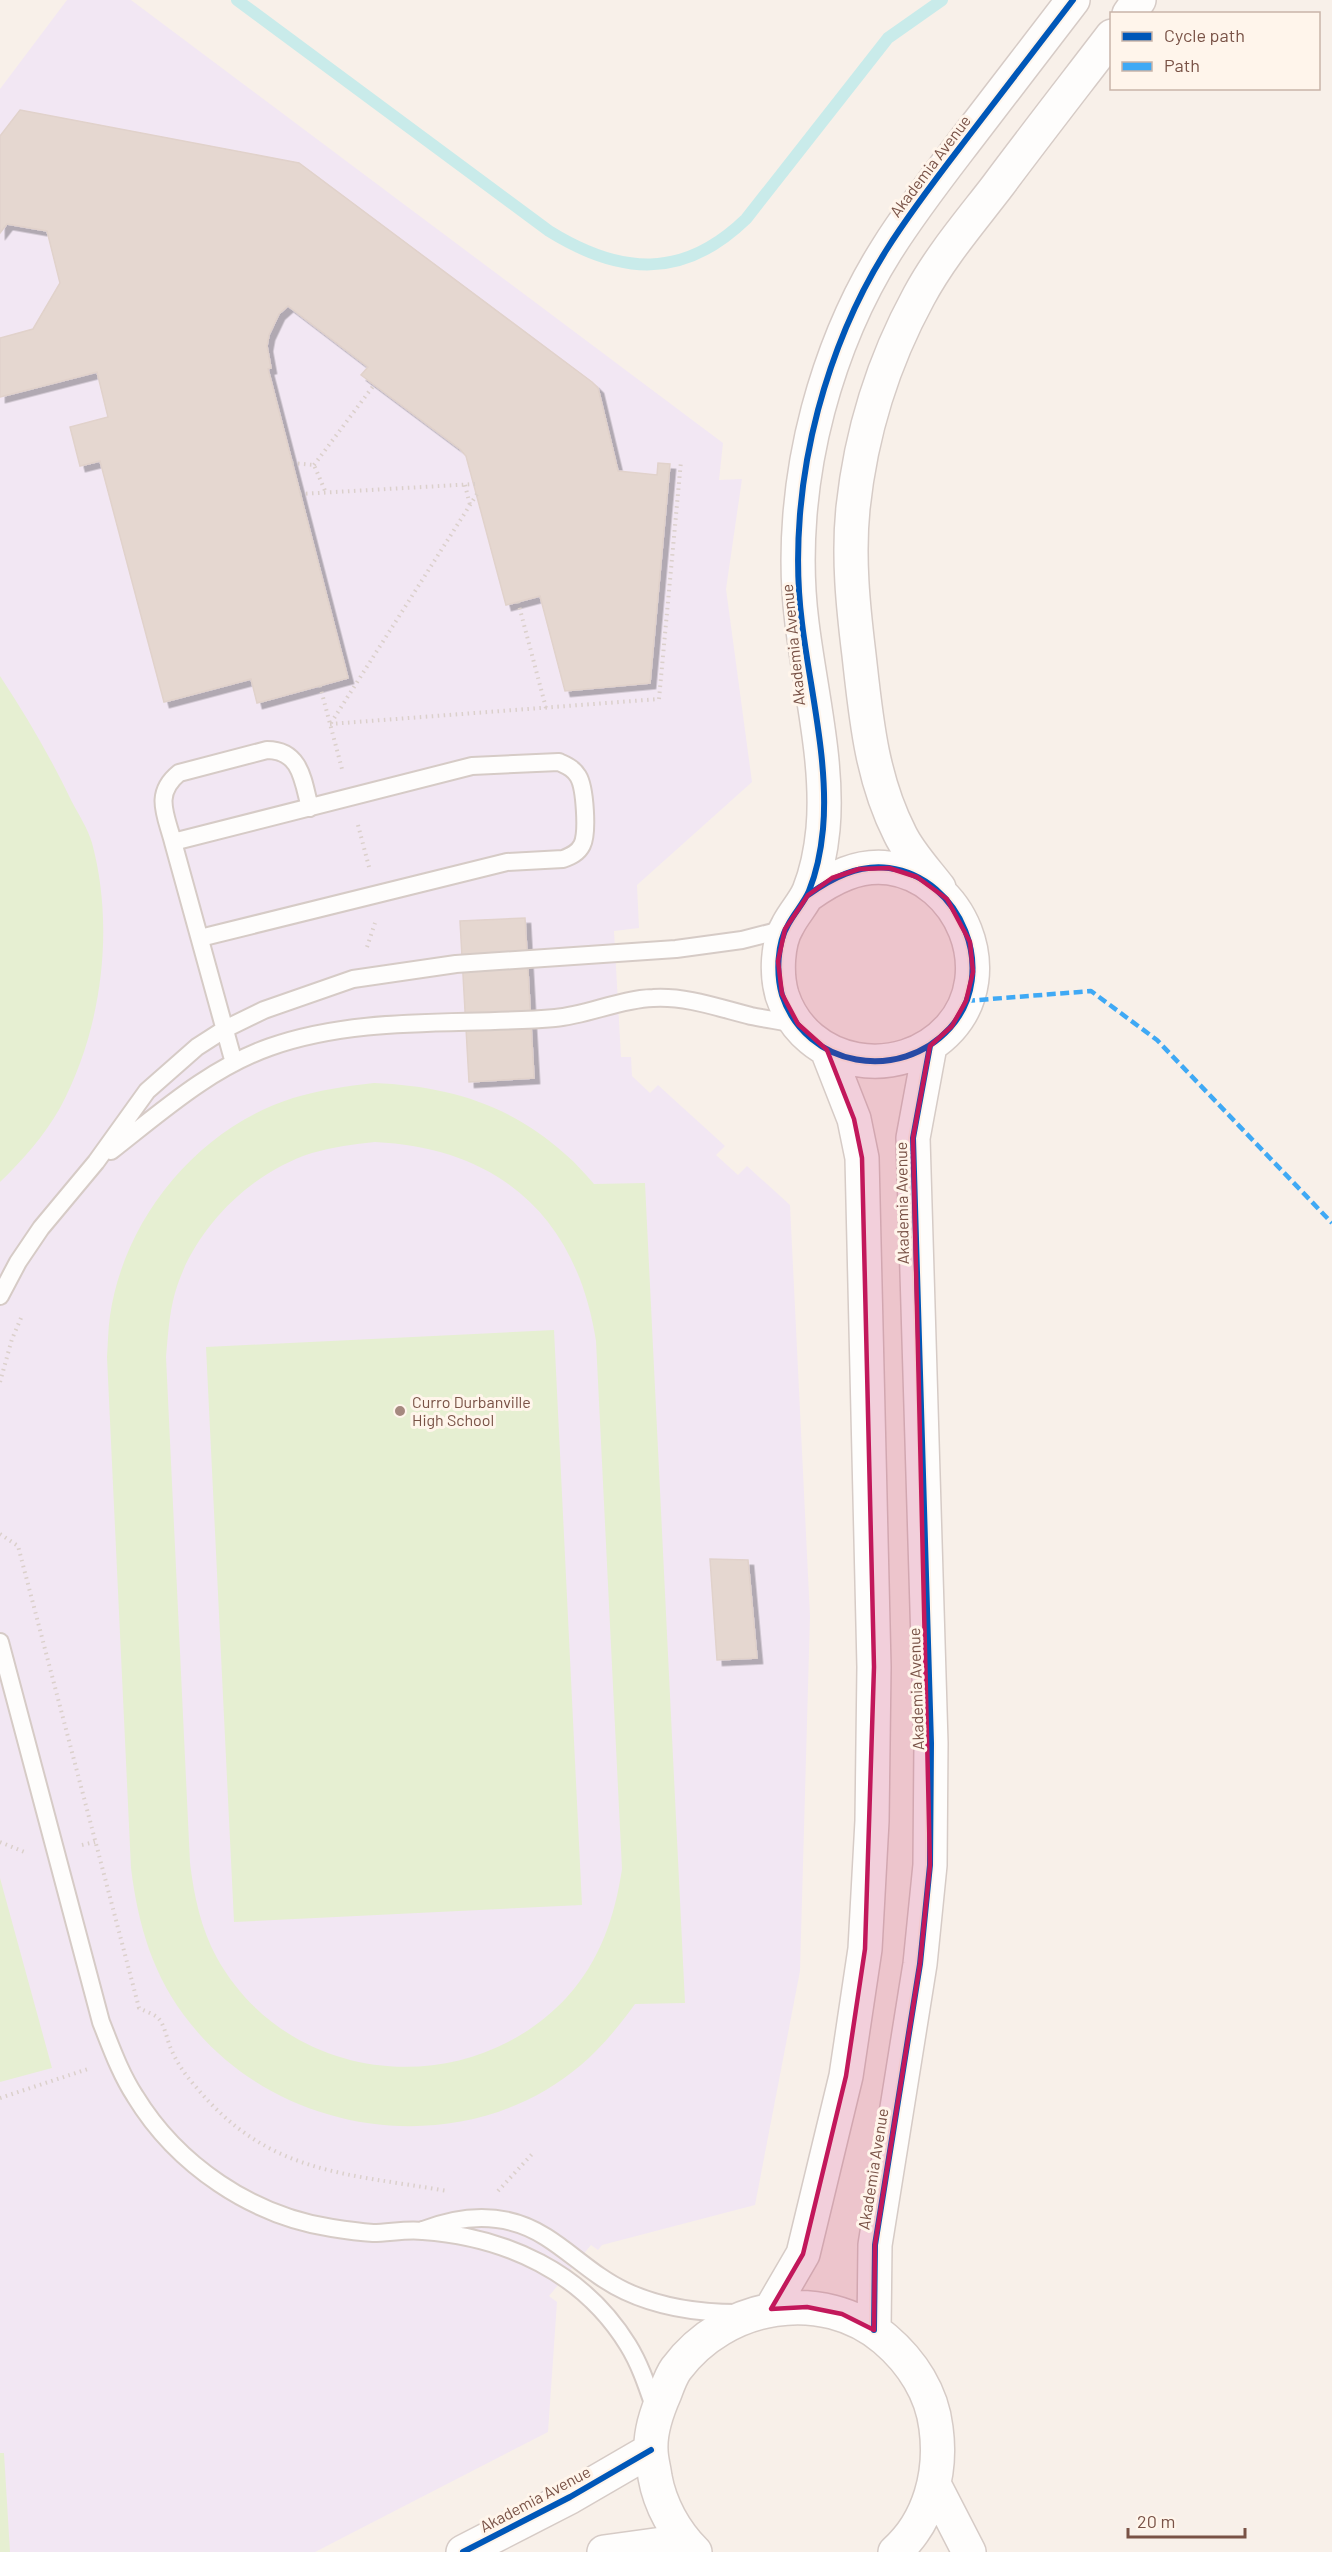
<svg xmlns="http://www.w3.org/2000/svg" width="1332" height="2552" font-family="Barlow,sans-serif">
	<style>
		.education { fill: #f2e7f3 }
		.green { fill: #e6efd2; fill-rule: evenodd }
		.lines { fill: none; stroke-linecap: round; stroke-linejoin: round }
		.stream { stroke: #c9ebea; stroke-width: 12 }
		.building { fill: #e5d7d0; stroke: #e1d2cb; stroke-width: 1.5; filter: url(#shadow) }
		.lane-casing { stroke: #d6cbc6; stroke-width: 20 }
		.street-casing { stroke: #d6cbc6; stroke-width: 36 }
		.path { stroke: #dbd0cb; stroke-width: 4; stroke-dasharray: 1.5 4.5; stroke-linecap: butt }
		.lane { stroke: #fefdfc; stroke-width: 16 }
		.street { stroke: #fefdfc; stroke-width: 33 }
		.quiet { stroke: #3fa9f5; stroke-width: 4.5; stroke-dasharray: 9 4.5; stroke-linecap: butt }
		.cycleway-casing { stroke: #fff5eb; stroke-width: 10 }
		.cycleway { stroke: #0057b8; stroke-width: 6 }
		.marked { fill: #c2185b; fill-opacity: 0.2; stroke: #c2185b; stroke-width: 4.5; stroke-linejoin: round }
		.poi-dot { fill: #a5897f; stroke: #fff5eb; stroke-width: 2 }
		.labels { text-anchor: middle; stroke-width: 6; stroke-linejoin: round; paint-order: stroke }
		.street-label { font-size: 16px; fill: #795246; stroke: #fff5eb }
		.poi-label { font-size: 16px; fill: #795246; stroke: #fff5eb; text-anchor: start }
	</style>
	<defs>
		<filter id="shadow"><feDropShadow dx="5.5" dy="5.5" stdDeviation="0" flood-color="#0004"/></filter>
	</defs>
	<rect width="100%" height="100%" fill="#f8f0e9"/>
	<path class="education" d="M67,0H131L723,443L719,480L742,479L726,589L752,782L637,885L639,928L614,931L621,1057H631L632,1076L650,1093L658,1085L725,1146L716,1155L738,1175L747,1166L790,1205L810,1616L800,1971L755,2205L602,2245L598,2250L591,2245L549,2296L557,2302L548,2432L315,2552H0V89Z"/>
	<path class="green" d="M0,676C27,717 51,758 72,802C79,815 88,829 92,843C115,928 102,1030 60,1108C44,1136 23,1160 0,1182Z
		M374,1083C447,1086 510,1104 565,1154C576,1163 585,1174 594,1184L645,1183L685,2003L635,2004C619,2026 602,2047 581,2065C466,2163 282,2139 190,2023C153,1977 138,1925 131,1868L107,1357C108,1343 108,1329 110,1316C124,1218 198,1128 293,1098C320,1090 346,1086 374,1083ZM375,1142C500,1148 577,1218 596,1341L622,1869C615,1916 600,1961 567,1997C469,2103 289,2087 217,1958C201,1929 194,1896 190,1863L166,1357C168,1336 169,1314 175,1293C193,1230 249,1173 312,1153C333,1147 354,1144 375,1142Z
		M554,1330L582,1905L234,1922L206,1347Z
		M0,1878L52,2068L0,2082Z
		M0,2453H4L10,2552H0Z"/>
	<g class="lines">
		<path class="stream" d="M237,0L549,231C620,275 683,280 746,219L888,38L942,0"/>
	</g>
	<path class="building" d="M20,110L299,163L592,382L598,388L618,471L657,475L658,463L670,464L650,683L565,691L540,596L506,605L466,456L460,449L361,375L368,367L288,306L279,314L269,335L267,346L271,368L268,369L348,678L257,703L251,679L164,702L100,461L80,466L70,427L108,417L97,372L0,397V338L33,329L60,283L47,231L7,224L0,233V136Z
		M525,918L534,1078L469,1082L460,921Z
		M710,1559L748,1560L757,1658L717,1660Z"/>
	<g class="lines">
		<g class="lane-casing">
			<path id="lane" d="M173,842C166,815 153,794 179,773L267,750C301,750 303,781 310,808
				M200,938L507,862L563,859C571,856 578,853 582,845C588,833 585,787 578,776C573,768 567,766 559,762L472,766L173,842L234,1063
				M111,1151C161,1112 210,1068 270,1047C361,1015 460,1026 555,1018C588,1015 620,999 653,998C687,996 719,1008 751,1016C766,1019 781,1021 796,1024
				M0,1296L18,1262L41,1228L96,1162L147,1091L197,1047L225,1029L264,1010L353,979L456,964L676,949L742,940L785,929
				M0,1642L101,2022C111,2047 120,2073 135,2096C177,2165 252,2216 332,2228C345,2230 360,2232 373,2233C389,2233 406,2229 423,2231C506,2237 583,2272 628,2345C641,2366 648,2389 656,2412
				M423,2230C464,2214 507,2212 546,2237C573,2254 595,2277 625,2291C661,2308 698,2313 737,2313"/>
		</g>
		<g class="street-casing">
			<path id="street" d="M1129,14L1139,0
				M939,888C926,871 909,853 900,834C871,777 866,717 859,655C853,606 848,557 853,508C861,433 883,362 919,296C940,257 969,223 996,188C1034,137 1073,87 1112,36
				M808,895C832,878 858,864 889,868C961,878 1000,972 950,1028C900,1083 806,1068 782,995C776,974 777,943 788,925C794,913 804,903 809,891C817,871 821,850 823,829C829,763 810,689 802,623C793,553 800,478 818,410C833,354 856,298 887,249C912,209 942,171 971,133C1005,89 1039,44 1073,0
				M771,2309L803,2254L846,2076L865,1949L872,1821L874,1667L862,1158L854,1119L827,1050
				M874,2330L875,2245L920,1964L930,1865L931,1743L913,1138L930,1046
				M935,2486L969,2552
				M463,2552L570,2497L651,2450
				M604,2552L684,2541
				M695,2552C675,2532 660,2505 655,2477C654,2468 651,2459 651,2450C650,2431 657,2411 665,2393C668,2385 671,2376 676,2369C725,2303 822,2286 885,2339C912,2362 932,2393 936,2428C942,2472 930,2521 895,2552"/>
		</g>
		<path class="path" d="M292,463L314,465L326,493
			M314,465L374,385
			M465,485L470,505
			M300,494L475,484
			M518,602L546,708
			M320,686L342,769
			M331,723L477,494
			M330,724L659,699L681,461
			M358,825L369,867
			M367,947L375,923
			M0,1382L12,1339L21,1318
			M0,1534L18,1546L139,2008C144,2011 155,2014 159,2019C165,2026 167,2040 171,2049C177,2063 186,2076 196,2087C268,2174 344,2173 447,2191
			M0,1842L27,1853
			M82,1845L95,1842
			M0,2098L91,2068
			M498,2191L534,2152"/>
		<use href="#lane" class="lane"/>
		<use href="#street" class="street"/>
		<path class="quiet" d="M966,1001L1091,991L1157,1040L1332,1223"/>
		<g class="cycleway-casing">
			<path id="cycleway" d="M808,895C832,878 858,864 889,868C961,878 1000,972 950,1028C900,1083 806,1068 782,995C776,974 777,943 788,925C794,913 804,903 809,891C817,871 821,850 823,829C829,763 810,689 802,623C793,553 800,478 818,410C833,354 856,298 887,249C912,209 942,171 971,133C1005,89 1039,44 1073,0
				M874,2330L875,2245L920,1964L930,1865L931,1743L913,1138L930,1046
				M463,2552L570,2497L651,2450"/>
		</g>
		<use href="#cycleway" class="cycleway"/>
	</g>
	<path class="marked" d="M889,868L917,877L947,899L970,942L973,972L966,1001L952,1026L930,1046L913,1138L930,1865L920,1964L875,2245L874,2330L842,2314L807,2307L771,2309L803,2254L846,2076L865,1949L874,1667L862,1158L854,1119L827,1050L798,1024L782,994L778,961L785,929L808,895L832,878L859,869Z"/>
	<circle class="poi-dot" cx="400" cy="1411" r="6"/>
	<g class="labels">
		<g class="street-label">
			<text transform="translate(930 166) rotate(-53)" y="6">Akademia Avenue</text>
			<text transform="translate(793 645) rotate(-96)" y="6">Akademia Avenue</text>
			<text transform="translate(902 1203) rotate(-91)" y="6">Akademia Avenue</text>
			<text transform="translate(916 1689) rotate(-92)" y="6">Akademia Avenue</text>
			<text transform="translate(873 2169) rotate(-81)" y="6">Akademia Avenue</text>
			<text transform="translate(535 2499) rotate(-28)" y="6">Akademia Avenue</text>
		</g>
		<g class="poi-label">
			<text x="412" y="1408">Curro Durbanville<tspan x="412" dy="18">High School</tspan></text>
		</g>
	</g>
	<rect x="1110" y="12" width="210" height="78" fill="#fff5eb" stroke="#c9b4a9" stroke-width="1.5"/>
	<rect x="1122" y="32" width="30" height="9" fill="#0057b8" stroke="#c9b4a9" stroke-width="1.5"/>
	<text x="1164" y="42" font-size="18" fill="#795246">Cycle path</text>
	<rect x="1122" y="62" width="30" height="9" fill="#3fa9f5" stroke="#c9b4a9" stroke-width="1.5"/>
	<text x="1164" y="72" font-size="18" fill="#795246">Path</text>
	<path d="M1128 2528v9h117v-9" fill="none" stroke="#795246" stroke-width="3"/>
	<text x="1137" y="2528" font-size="18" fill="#795246" stroke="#fff5eb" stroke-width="4.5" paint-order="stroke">20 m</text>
</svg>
